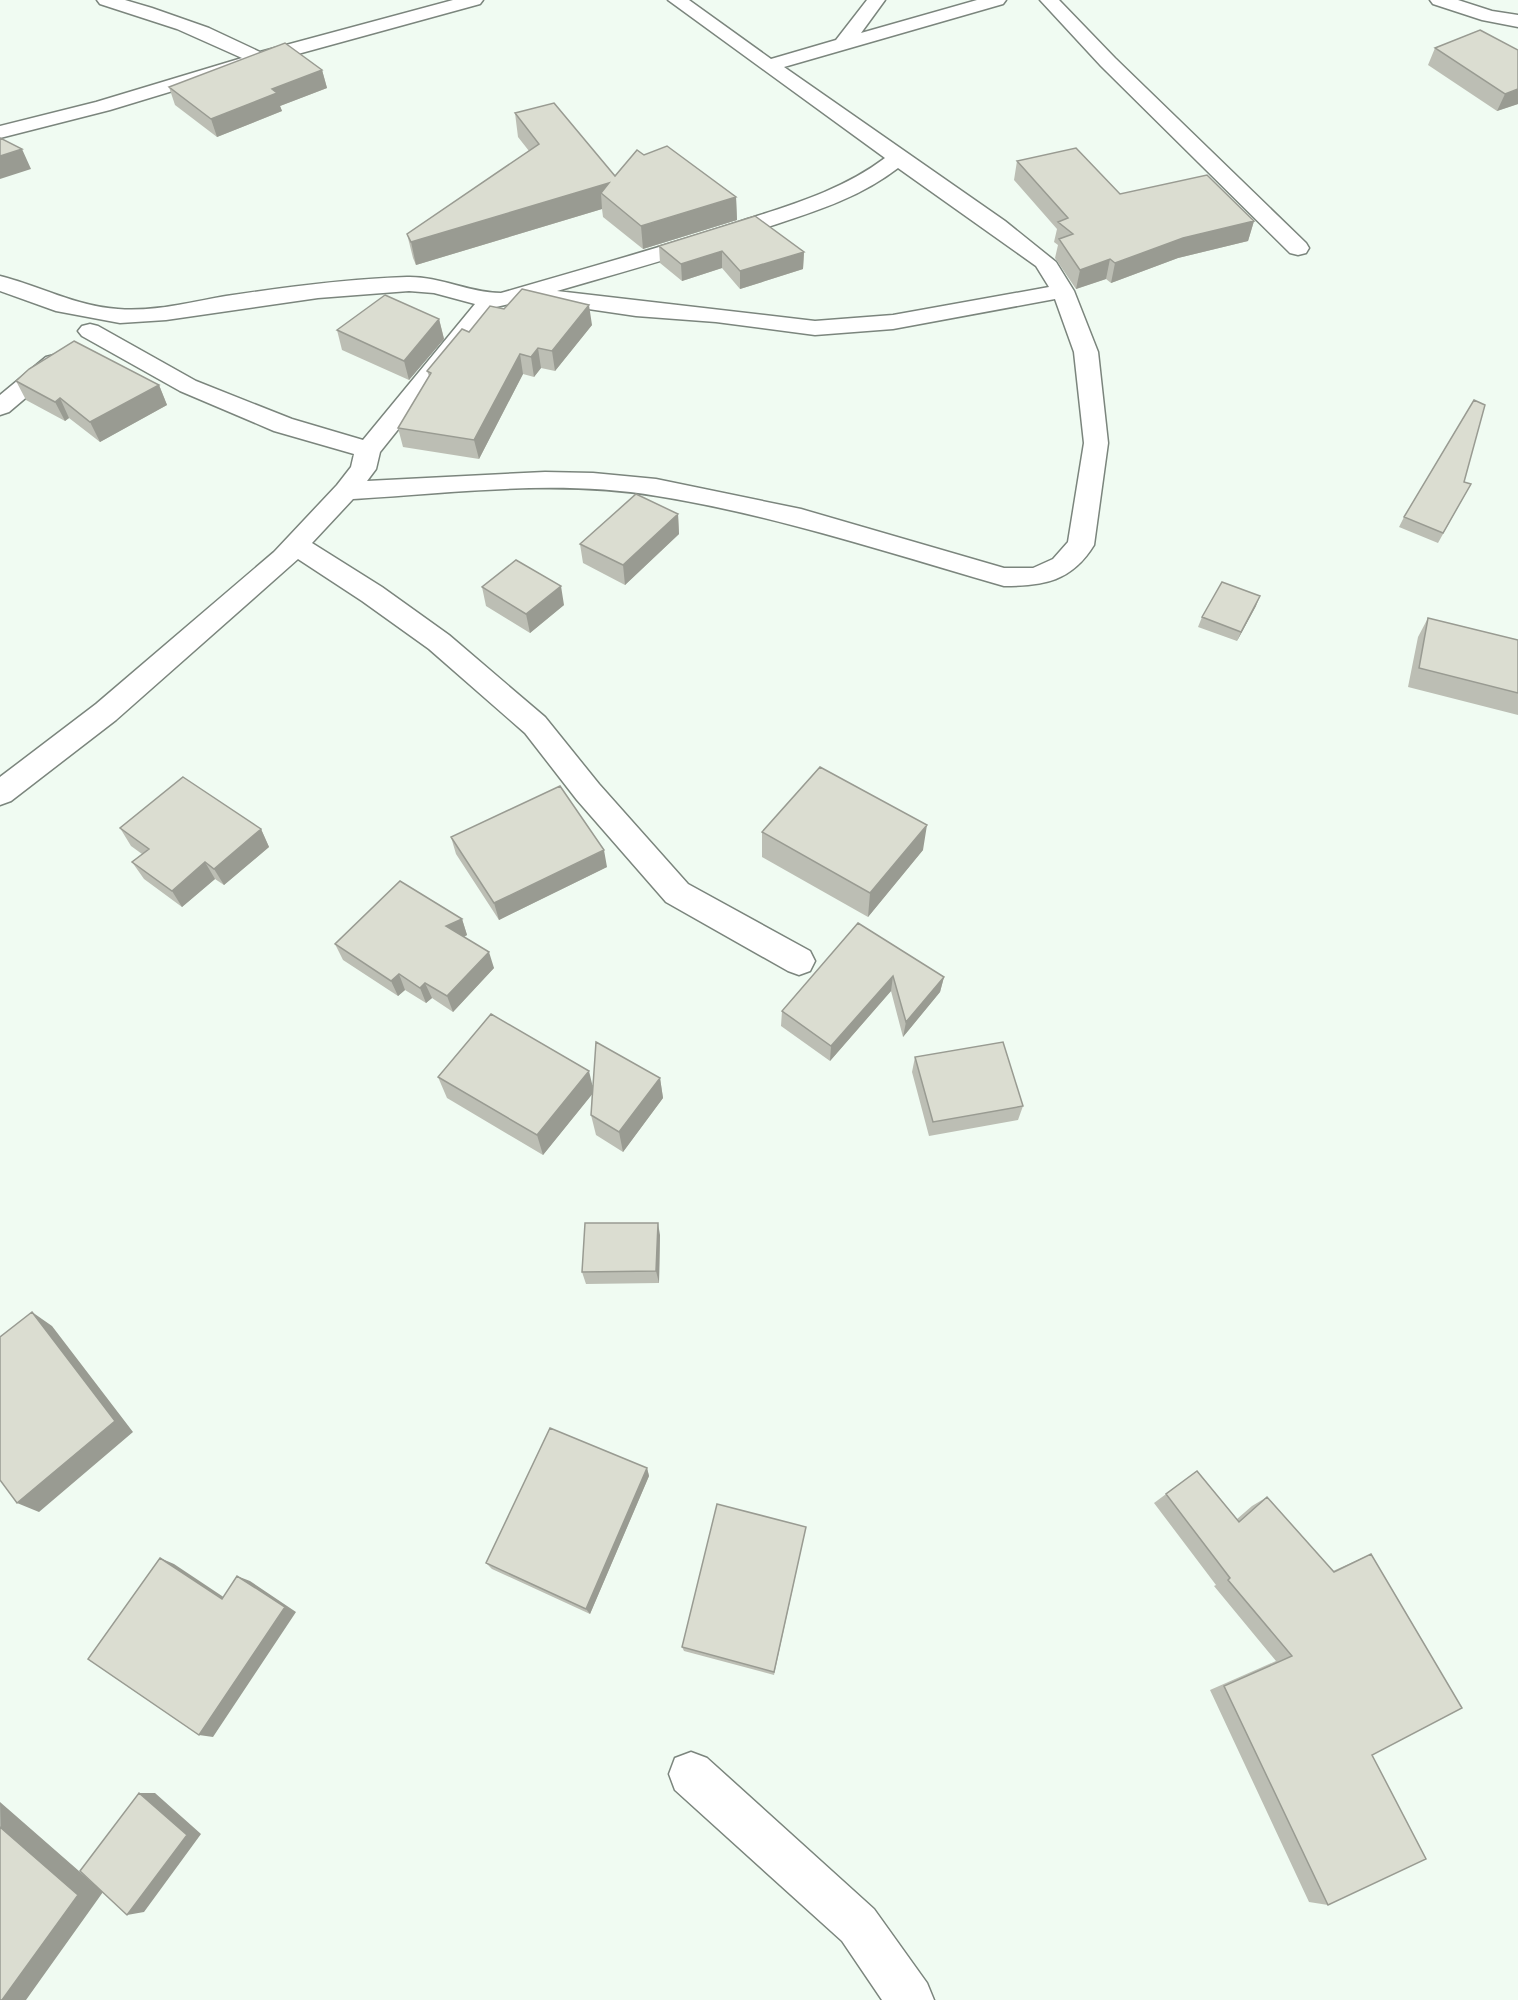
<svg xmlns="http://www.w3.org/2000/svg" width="1518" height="2000" font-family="Barlow,sans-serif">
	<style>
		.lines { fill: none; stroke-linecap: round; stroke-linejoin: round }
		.street-casing { stroke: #7b857d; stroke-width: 3 }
		.street { fill: #fff; fill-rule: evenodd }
		.wall { fill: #bcbeb4 }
		.shaded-wall { fill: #999b92 }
		.building { fill: #dbddd1; stroke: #999b92; stroke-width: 1.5 }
	</style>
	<rect width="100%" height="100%" fill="#f0fbf2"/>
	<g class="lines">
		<g class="street-casing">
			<path id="street" d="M97,0H125L152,8L209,28L260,52L453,0H483L480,4L265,63L110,110L0,138V126L96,102L242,58L177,29L100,4Z
				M668,0H689L771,59L836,40L867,0H885L861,33L977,0H1006L1003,4L784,67L1005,221L1056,262L1074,291L1098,352L1108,443L1094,545C1072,581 1044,586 1004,586C889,553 775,515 657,496C557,479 453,493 353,499L312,543L382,587L449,635L545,717L599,784L688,884L810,951L815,961L810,971L799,975L788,971L666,902L577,800L525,733L429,649L362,601L298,559L116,720L11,801L0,805V777L96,704L274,552L337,485L351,467L354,454L274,431L180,391L82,336L78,331L82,326L90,324L98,326L196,381L292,419L363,440L475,304L434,293L409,291L318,298L166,320L120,323L56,311L0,291V276C40,286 75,306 118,309C154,312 191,302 226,296C286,287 347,279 407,277C440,276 469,293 501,293C580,270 660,248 739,222C790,205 841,191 885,158ZM898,168L1036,266L1049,287L893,315L815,321L557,291C626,271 694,252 762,229C810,213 858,199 898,168ZM1055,299L1074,352L1084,443L1068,542L1053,559L1033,568H1004L801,509L656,479L593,473L545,472L367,481L376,469L380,452L496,307L527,300L636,316L716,322L815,335L893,329Z
				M1040,0H1059L1115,58L1306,243L1309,248L1306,253L1298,255L1290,253L1101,66Z
				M1430,0H1458L1492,11L1518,15V27L1482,20L1433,4Z
				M54,355L62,357L66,362L62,367L9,412L0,415V395L46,357Z
				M691,1752L707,1758L874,1909L927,1983L934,2000H882L842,1941L675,1790L669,1774L675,1758Z"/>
		</g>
		<use href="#street" class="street"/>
	</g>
	<path class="wall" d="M1480,30L1518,104L1497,111L1428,65L1435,48Z
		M322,70L327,88L280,106L282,111L217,137L175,105L169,87Z
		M515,113L615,176L644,155L736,197L737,220L643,249L603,217L602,209L416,265L413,258L407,234L529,151L518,137Z
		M1017,161L1120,194L1254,221L1248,241L1178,258L1111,283L1106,279L1076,289L1055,258L1058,245L1054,242L1057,229L1014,180Z
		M659,246L804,252L803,269L740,289L722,268L682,281L660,263Z
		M504,309L592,325L555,371L541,368L534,377L523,374L479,459L403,447L398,428L429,376L427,371L469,332Z
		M439,319L444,339L409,380L342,350L337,330Z
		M16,381L159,385L167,405L100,442L69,418L65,421L26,400Z
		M1464,482L1471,484L1438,543L1399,527L1404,517Z
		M678,514L679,534L625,585L583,563L580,544Z
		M482,587L564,605L530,633L486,606Z
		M1256,606L1237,641L1198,627L1202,617Z
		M1428,618L1518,640V715L1408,687L1418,637Z
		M120,828L261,829L269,847L224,885L215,879L182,907L144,879L132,862L142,854L131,846Z
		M762,832L923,850L868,917L762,857Z
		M451,837L607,867L499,920L456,854Z
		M462,919L467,935L464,937L494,968L453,1012L432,998L426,1003L405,990L398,996L343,960L335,944Z
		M858,923L944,977L940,992L903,1037L891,991L830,1061L781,1026L782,1011Z
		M915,1057L1023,1106L1018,1120L929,1136L912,1072Z
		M438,1077L593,1085L660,1078L663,1098L623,1152L596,1135L591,1115L592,1094L543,1155L447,1098Z
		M660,1235L659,1283L586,1284L582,1272Z
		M647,1468L649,1476L590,1614L492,1569L486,1563Z
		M1197,1471L1237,1519L1252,1506L1267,1497L1333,1571L1371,1554L1372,1755L1328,1905L1309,1902L1210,1690L1276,1661L1214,1586L1216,1585L1154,1503Z
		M806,1527L774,1675L684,1651L682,1647Z"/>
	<path class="shaded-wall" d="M322,70L327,88L280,106L282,111L217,137L211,119L272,89Z
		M1518,89V104L1497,111L1505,94Z
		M22,149L31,169L0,179V156Z
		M609,183L601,193L602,209L416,265L411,242Z
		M736,197L737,220L643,249L641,226Z
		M1254,221L1248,241L1178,258L1111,283L1115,263L1183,238Z
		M722,251V268L682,281L681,264Z
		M804,252L803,269L740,289V271Z
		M1110,259L1106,279L1076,289L1080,270Z
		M589,305L592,325L555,371L552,351Z
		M439,319L444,339L409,380L404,361Z
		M538,348L541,368L534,377L531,357Z
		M520,354L523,374L479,459L474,440Z
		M159,385L167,405L100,442L90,422Z
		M60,398L69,418L65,421L55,402Z
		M678,514L679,534L625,585L623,565Z
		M561,586L564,605L530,633L526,614Z
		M1260,596L1256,606L1237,641L1241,632Z
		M927,825L923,850L868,917L870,893Z
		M261,829L269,847L224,885L214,869Z
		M604,850L607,867L499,920L494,903Z
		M205,862L215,879L182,907L172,891Z
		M462,919L467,935L452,943L446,926Z
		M489,952L494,968L453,1012L447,996Z
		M399,974L405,990L398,996L391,981Z
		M893,976L891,991L830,1061L831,1046Z
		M944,977L940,992L903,1037L906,1022Z
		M425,983L432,998L426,1003L420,988Z
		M589,1071L594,1092L543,1155L537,1135Z
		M660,1078L663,1098L623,1152L619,1132Z
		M658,1223L660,1235L659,1283L656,1271Z
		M32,1312L52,1326L133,1432L39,1512L17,1503Z
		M647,1468L649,1476L590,1614L586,1609Z
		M160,1558L174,1564L234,1604L222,1599Z
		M237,1576L250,1581L296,1612L213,1737L199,1735Z
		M139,1793H155L201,1834L144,1912L127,1915Z
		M0,1802L103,1892L26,2000H2Z"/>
	<path class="building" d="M1480,30L1518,50V89L1505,94L1435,48Z
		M285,43L322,70L272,89L277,93L211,119L169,87Z
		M554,103L615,176L637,150L644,155L667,146L736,197L641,226L601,193L609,183L411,242L407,234L539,144L515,113Z
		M0,138L22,149L0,156Z
		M1076,148L1120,194L1207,175L1254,221L1183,238L1115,263L1110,259L1080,270L1059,239L1073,234L1058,222L1068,218L1017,161Z
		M755,216L804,252L740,271L722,251L681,264L659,246Z
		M522,289L589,305L552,351L538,348L531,357L520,354L474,440L398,428L431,373L427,371L462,329L469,332L490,306L504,309Z
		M385,295L439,319L404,361L337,330Z
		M74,341L159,385L90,422L60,398L55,402L16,381L29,369Z
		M1474,400L1485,405L1464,482L1471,484L1443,533L1404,517Z
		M636,494L678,514L623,565L580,544Z
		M516,560L561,586L526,614L482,587Z
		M1222,582L1260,596L1241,632L1202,617Z
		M1428,618L1518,640V693L1419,668Z
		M820,767L927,825L870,893L762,832Z
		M183,777L261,829L214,869L205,862L172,891L132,862L149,849L120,828Z
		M560,786L604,850L494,903L451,837Z
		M400,881L462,919L446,926L489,952L447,996L425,983L420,988L399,974L391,981L335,944Z
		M858,923L944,977L906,1022L893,976L831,1046L782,1011Z
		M491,1014L589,1071L537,1135L438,1077Z
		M596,1042L660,1078L619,1132L591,1115Z
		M1003,1042L1023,1106L933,1122L915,1057Z
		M585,1223H658L656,1271L582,1272Z
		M32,1312L115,1421L17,1503L0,1480V1337Z
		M550,1428L647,1468L586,1609L486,1563Z
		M1197,1471L1239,1522L1267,1497L1334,1572L1371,1554L1462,1708L1372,1755L1426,1859L1328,1905L1224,1686L1292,1656L1228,1580L1230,1578L1166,1494Z
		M717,1504L806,1527L774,1672L682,1647Z
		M160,1558L222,1599L237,1576L285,1607L199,1735L88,1659Z
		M139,1793L187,1835L127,1915L80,1871Z
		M0,1827L78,1895L2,2000H0Z"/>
</svg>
